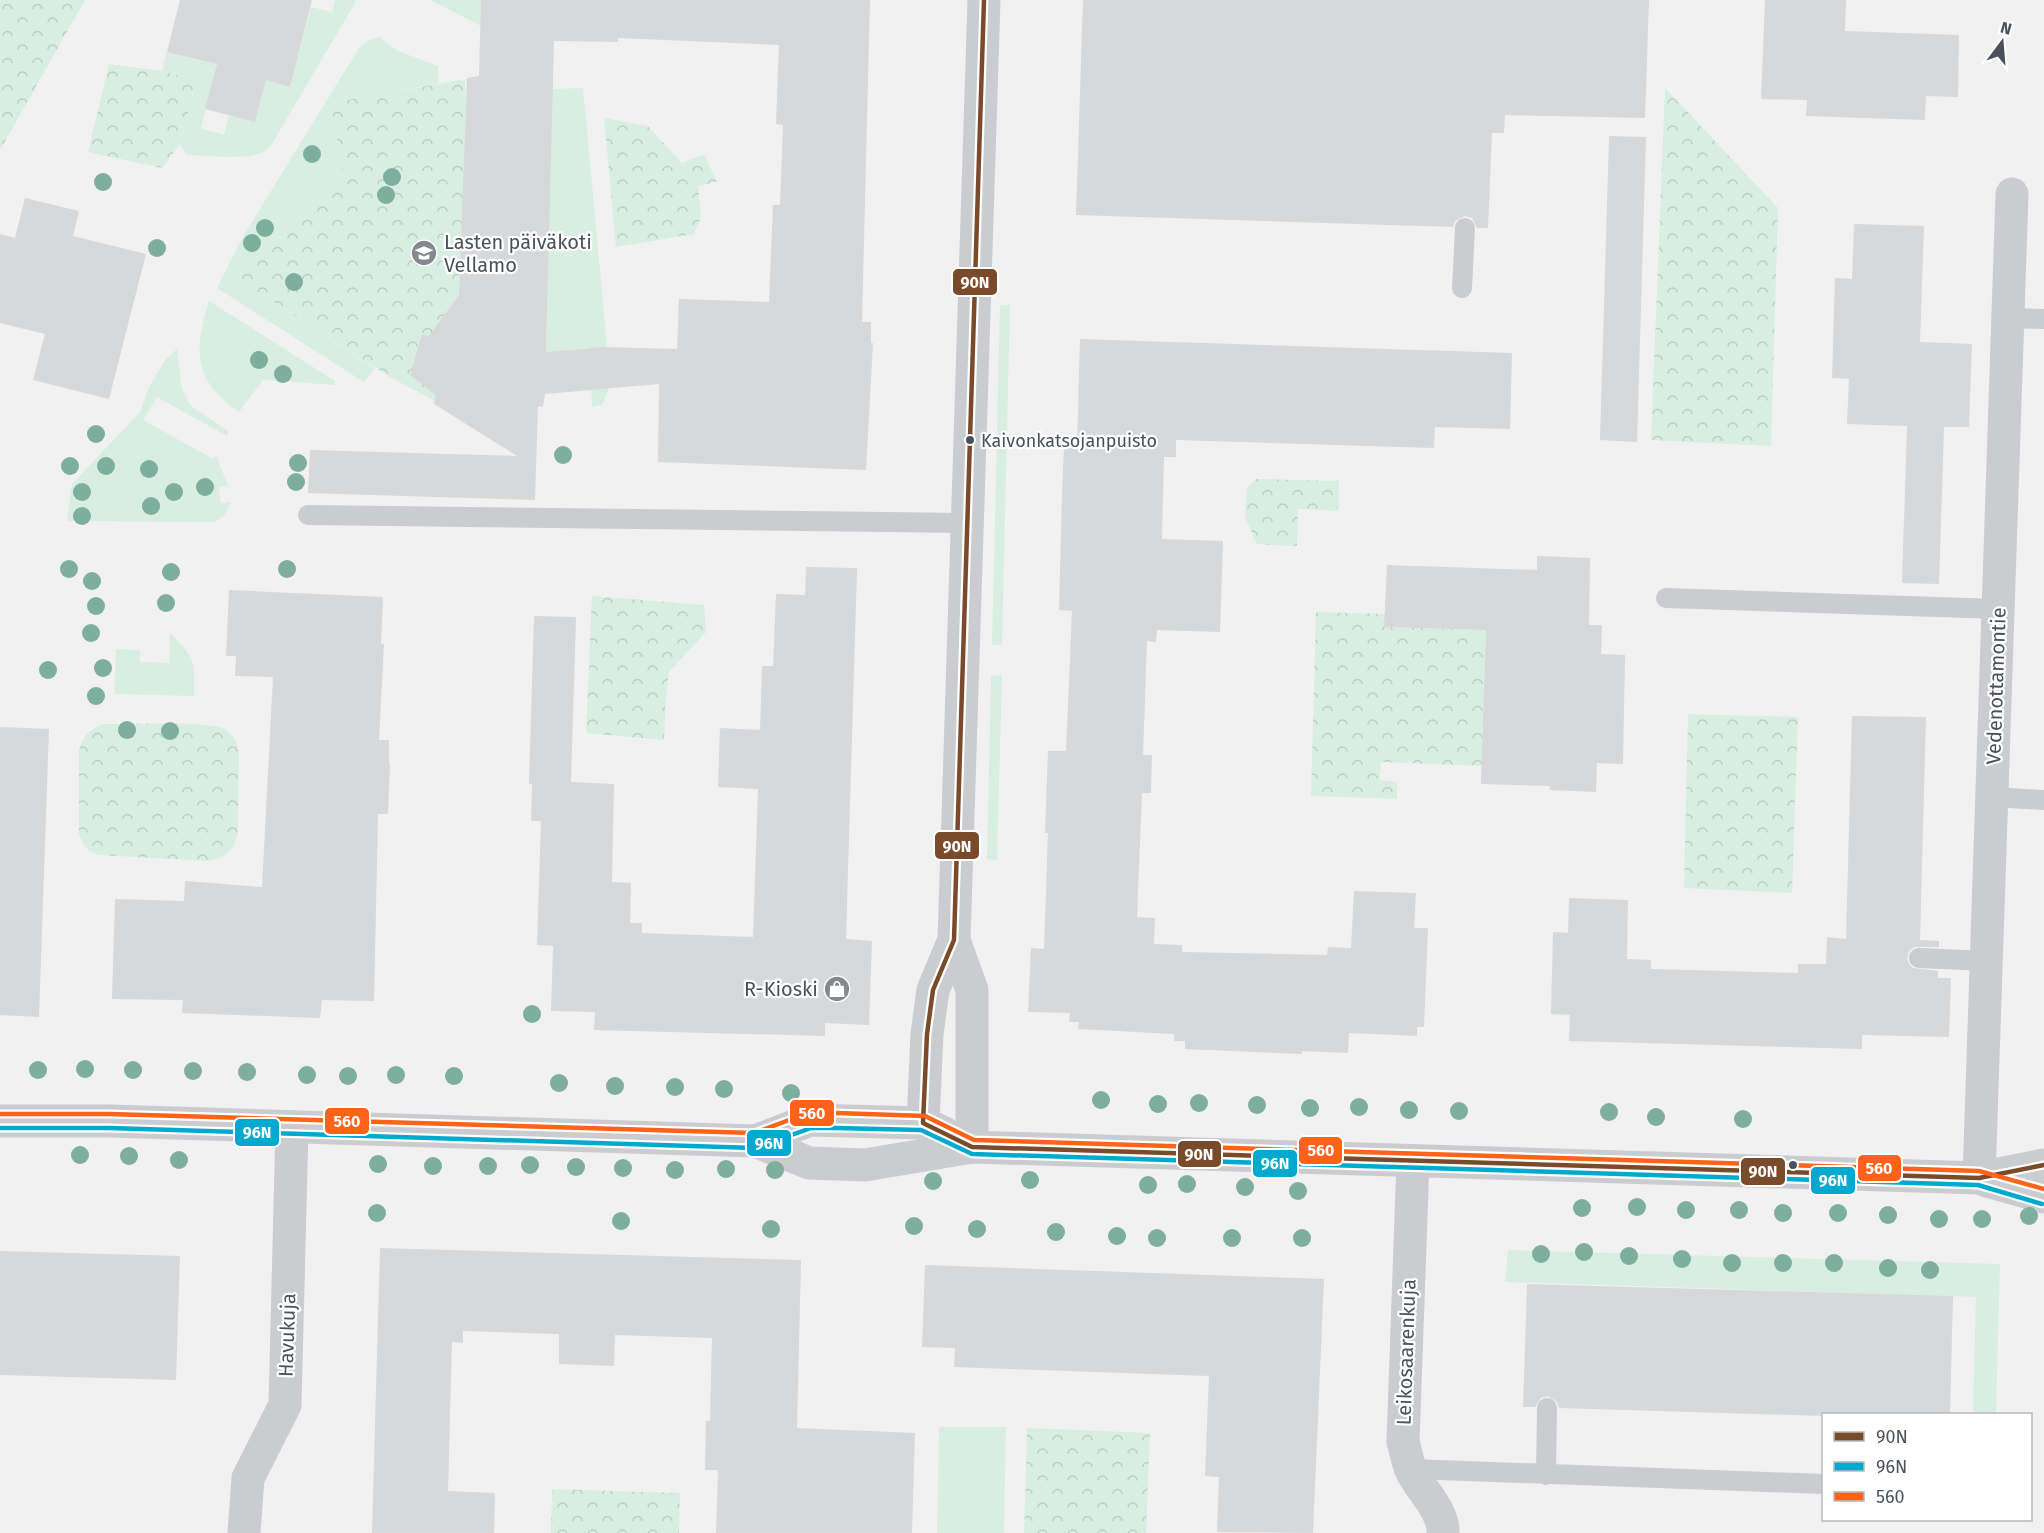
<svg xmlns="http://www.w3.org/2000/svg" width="2044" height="1533" font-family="'Fira Sans',sans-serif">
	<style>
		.grass { fill: #d8eee3 }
		.forest { fill: url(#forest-crowns) }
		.building { fill: #d7d8da; fill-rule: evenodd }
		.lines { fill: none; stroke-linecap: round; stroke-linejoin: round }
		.service { stroke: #cbcccf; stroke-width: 20 }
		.minor { stroke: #cbcccf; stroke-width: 33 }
		.tertiary { stroke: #cbcccf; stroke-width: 33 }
		.bus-1-casing { stroke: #fff; stroke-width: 9 }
		.bus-2-casing { stroke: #fff; stroke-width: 9 }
		.bus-3-casing { stroke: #fff; stroke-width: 9 }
		.bus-1 { stroke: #7a4b2a; stroke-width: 4.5 }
		.bus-2 { stroke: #00a9ce; stroke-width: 4.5 }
		.bus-3 { stroke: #ff6319; stroke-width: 4.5 }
		.tree { fill: #7eae9d }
		.bus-dot { fill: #4a515c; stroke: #fff; stroke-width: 2 }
		.labels { text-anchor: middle; stroke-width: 4.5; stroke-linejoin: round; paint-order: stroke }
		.bus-label { font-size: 18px; fill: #4a515c; stroke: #fff; text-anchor: start }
		.poi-label { font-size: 20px; fill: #4a515c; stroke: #fff; text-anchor: start }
		.street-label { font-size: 20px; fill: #4a515c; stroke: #fff }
		.line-badge { stroke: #fff; stroke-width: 2 }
		.badge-label { font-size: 16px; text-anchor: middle; font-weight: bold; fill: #fff }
	</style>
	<defs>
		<pattern id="forest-crowns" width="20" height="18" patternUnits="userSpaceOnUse" patternTransform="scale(1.5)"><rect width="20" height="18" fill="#d8eee3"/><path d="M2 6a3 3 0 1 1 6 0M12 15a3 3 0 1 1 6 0" fill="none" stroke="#bbcec5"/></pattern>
	</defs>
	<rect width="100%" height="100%" fill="#f1f1f1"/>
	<path class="grass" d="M335,0H355V3L272,144C268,148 265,152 260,153C246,160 203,156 186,154L180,144L196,80L162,71L167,52L217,64L201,128L224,135L229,115L255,121L266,80L300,49L311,7L332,12Z
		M430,0H481V26Z
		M379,37L398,51L438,66L439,83L331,103L342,171L236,278L375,368L364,382L217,288L245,233L359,48L370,40Z
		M583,88L610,378L608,391L602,405L592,407L590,348L546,352L552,89Z
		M209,301L335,381V385L263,380L239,412C192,378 194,353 209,301Z
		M1000,305H1010L1002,645H992Z
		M177,349L182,389L191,406L228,431L227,436L157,397L143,420L213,459L216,455L228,486L219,487L221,503L231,502L224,516L215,522L67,521L72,484L140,412L148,389L165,360Z
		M170,633C195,658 195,660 194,696L114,694L116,649L140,650V662L169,663Z
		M1002,675L997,860L987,859L991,676Z
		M1508,1250L2000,1264L1996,1414H1973L1976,1297L1505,1282Z
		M939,1427H1006L1004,1533H937Z"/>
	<path class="forest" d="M0,0H85L0,150Z
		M109,64L162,71L196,80L180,144L162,168L88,152Z
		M465,79L466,112L459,297L451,341L422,334L410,375L439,384L435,401L390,377L236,278L342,171L331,103Z
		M1665,88L1778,208L1771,446L1651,440Z
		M604,118L648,126L682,163L704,154L717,182L698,186L701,217L694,234L616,247Z
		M1256,479L1339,481L1338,511L1298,509L1297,546L1257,544L1245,517L1247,487Z
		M592,596L704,605L706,632L669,672L666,696L664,740L586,733Z
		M1316,612L1385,614V627L1486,630L1482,766L1381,762L1380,780L1397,782V799L1311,796Z
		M1688,714L1798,717L1792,893L1684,888Z
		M104,724C126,724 210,721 225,729C234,735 237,743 239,752L238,829C236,848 227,858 209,861L98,855L89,851L83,844L79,834V750C83,735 90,729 104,724Z
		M1027,1428L1150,1433L1146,1533H1024Z
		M552,1489L680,1493L679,1533H551Z"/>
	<path class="building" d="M180,0H312L290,87L266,80L255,122L205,109L217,64L167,52Z
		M481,0H870L862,322H871V343H873L866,470L658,462L659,384L545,394L543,407L538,406L535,500L308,493L310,450L517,456L434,404L436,395L410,375L422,334L429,336L459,295L467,78L479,76ZM618,38L779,45L776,124L783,125L780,205H773L769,302L679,299L677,349L604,347L546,352L554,41L618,42Z
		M1083,0H1649L1645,118L1505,115L1504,133H1492L1488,228H1477L1472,218L1465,216L1455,221L1453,227L1076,215Z
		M1765,0H1846L1845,31L1959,35L1958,97L1926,96L1925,120L1806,116L1807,100L1761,99Z
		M1609,136L1646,137L1637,442L1600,440Z
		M25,198L79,211L73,236L146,254L109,399L33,380L45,334L0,323V234L15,238Z
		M1854,224L1924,226L1920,342L1972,344L1969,427H1944L1939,584L1902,583L1907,426L1847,424L1849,379L1832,378L1835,278L1852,279Z
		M1080,339L1512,353L1510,429L1435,427L1434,448L1176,440V457H1164L1162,539L1223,541L1220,632L1157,630L1156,642L1147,641L1143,755H1152L1151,793H1142L1137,917L1155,918L1154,944L1182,945V952L1327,955L1328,947L1351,948L1354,891L1416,893L1414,928H1428L1424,1027H1417V1036L1349,1033L1348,1053L1302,1051V1054L1185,1049V1041H1174V1034L1078,1029L1079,1022H1069L1070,1013L1028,1012L1031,948L1044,949L1048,833H1045L1048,751H1066L1072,611L1059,610L1062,494L1064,446H1077Z
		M1537,556L1590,558L1589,625H1602L1601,654L1625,655L1623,764L1597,763L1596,792L1549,790L1550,786L1481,784L1486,630L1384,627L1387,565L1537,570Z
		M806,567L857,568L846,939L872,941L869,1025L825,1023V1036L594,1030L595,1012L551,1011L553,946L537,945L541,821H531L532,784H529L534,616L576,617L571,782L614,784L612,882L631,883L630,923H642V933L753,937L758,789L718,787L720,728L760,730L762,666H773L776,594L805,595Z
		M229,590L383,597L381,644H384L379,740H389V763H390L388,814H378L374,1001L322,1000L320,1018L182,1013L183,1000L112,999L115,899L184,901L185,881L262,887L273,677L235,676L236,656H226Z
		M1852,716L1926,717L1920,940L1939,941V947H1914L1909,951L1907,958L1909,964L1913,968L1938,971V978H1951L1949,1037L1862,1035V1049L1569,1041L1570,1015L1551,1014L1553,932L1568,933L1569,898L1628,900L1627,959L1651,960V969L1798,973V964H1826L1827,937L1846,939Z
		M0,727L49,729L39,1017L0,1015Z
		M380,1248L801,1260L797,1428L915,1433L912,1533H716L718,1470H705L706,1421H710L712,1338L615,1335L614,1366L559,1364V1334L463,1331V1343L452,1342L448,1491L495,1493L494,1533H372Z
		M0,1251L180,1256L176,1380L0,1375Z
		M925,1265L1324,1279L1313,1533L1217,1532L1219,1477L1205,1476L1209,1376L954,1367L955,1348L922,1347Z
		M1527,1284L1953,1296L1950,1414H1824V1416L1559,1408L1557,1402L1548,1396L1541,1398L1535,1407H1523Z"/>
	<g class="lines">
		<path class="service" d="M1462,288L1465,228
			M2008,318L2044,319
			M308,515L967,523
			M1666,598L1998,609
			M1992,797L2044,800
			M1919,958L1986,961
			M1411,1469L1824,1484
			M1546,1475L1547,1408"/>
		<path class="minor" d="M1413,1161L1403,1442C1406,1451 1407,1461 1411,1470C1420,1490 1444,1510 1443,1533
			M1979,1178L2012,194
			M244,1533L248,1478L285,1405L292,1127"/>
		<path class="tertiary" d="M954,940L972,990V1147
			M0,1121H109L755,1141L809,1163L865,1165L972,1147L1979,1178L2044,1165
			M923,1123L927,1034L933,990L954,940L984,0
			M755,1141L810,1120L923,1123L944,1133
			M1984,1180L2044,1197"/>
		<g class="bus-1-casing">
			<path id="bus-1" d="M984,0L954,940L933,990L927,1034L923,1123L972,1147L1979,1178L2044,1165"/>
		</g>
		<g class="bus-2-casing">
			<path id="bus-2" d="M0,1128H109L755,1148L811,1128H836L921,1130L972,1154L1978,1185L2042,1204"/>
		</g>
		<g class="bus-3-casing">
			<path id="bus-3" d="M0,1114H109L754,1133L808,1113H836L925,1116L974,1140L1979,1171L2044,1189"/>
		</g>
		<use href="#bus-1" class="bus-1"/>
		<use href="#bus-2" class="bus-2"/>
		<use href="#bus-3" class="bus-3"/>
	</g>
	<g class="tree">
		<circle cx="312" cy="154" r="9"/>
		<circle cx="392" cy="177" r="9"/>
		<circle cx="103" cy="182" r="9"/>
		<circle cx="386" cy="195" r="9"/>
		<circle cx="265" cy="228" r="9"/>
		<circle cx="252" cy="243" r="9"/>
		<circle cx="157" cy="248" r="9"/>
		<circle cx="294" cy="282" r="9"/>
		<circle cx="259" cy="360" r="9"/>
		<circle cx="283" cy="374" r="9"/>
		<circle cx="96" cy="434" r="9"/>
		<circle cx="563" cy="455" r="9"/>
		<circle cx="298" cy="463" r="9"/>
		<circle cx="70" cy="466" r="9"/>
		<circle cx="106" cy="466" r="9"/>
		<circle cx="149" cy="469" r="9"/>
		<circle cx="296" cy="482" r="9"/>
		<circle cx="205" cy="487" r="9"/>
		<circle cx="82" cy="492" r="9"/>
		<circle cx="174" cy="492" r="9"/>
		<circle cx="151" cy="506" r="9"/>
		<circle cx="82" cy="516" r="9"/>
		<circle cx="69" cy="569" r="9"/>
		<circle cx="287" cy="569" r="9"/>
		<circle cx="171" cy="572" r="9"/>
		<circle cx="92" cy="581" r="9"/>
		<circle cx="166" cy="603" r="9"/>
		<circle cx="96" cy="606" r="9"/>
		<circle cx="91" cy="633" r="9"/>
		<circle cx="103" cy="668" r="9"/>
		<circle cx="48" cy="670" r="9"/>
		<circle cx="96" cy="696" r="9"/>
		<circle cx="127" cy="730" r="9"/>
		<circle cx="170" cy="731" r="9"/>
		<circle cx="532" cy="1014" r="9"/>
		<circle cx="85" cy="1069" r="9"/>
		<circle cx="38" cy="1070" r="9"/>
		<circle cx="133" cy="1070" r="9"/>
		<circle cx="193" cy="1071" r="9"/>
		<circle cx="247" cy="1072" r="9"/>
		<circle cx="307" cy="1075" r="9"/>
		<circle cx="396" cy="1075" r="9"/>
		<circle cx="348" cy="1076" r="9"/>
		<circle cx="454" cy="1076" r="9"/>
		<circle cx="559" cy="1083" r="9"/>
		<circle cx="615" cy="1086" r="9"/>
		<circle cx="675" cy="1087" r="9"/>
		<circle cx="724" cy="1089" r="9"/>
		<circle cx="791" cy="1093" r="9"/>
		<circle cx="1101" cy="1100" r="9"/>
		<circle cx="1199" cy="1103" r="9"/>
		<circle cx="1158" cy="1104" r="9"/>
		<circle cx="1257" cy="1105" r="9"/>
		<circle cx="1359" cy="1107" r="9"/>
		<circle cx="1310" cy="1108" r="9"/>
		<circle cx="1409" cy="1110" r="9"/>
		<circle cx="1459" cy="1111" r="9"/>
		<circle cx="1609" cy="1112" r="9"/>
		<circle cx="1656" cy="1117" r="9"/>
		<circle cx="1743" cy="1119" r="9"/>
		<circle cx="80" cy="1155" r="9"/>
		<circle cx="129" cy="1156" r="9"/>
		<circle cx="179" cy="1160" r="9"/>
		<circle cx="378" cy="1164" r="9"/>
		<circle cx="530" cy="1165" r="9"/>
		<circle cx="433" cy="1166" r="9"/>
		<circle cx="488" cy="1166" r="9"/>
		<circle cx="576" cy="1167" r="9"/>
		<circle cx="623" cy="1168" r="9"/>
		<circle cx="726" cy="1169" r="9"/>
		<circle cx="675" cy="1170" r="9"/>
		<circle cx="775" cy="1170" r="9"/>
		<circle cx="1030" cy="1180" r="9"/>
		<circle cx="933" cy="1181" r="9"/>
		<circle cx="1187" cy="1184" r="9"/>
		<circle cx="1148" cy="1185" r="9"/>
		<circle cx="1245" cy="1187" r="9"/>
		<circle cx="1298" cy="1191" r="9"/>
		<circle cx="1637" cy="1207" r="9"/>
		<circle cx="1582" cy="1208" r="9"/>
		<circle cx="1686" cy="1210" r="9"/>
		<circle cx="1739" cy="1210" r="9"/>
		<circle cx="377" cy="1213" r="9"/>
		<circle cx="1783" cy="1213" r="9"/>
		<circle cx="1838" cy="1213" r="9"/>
		<circle cx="1888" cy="1215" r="9"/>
		<circle cx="2029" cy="1216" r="9"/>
		<circle cx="1939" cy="1219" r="9"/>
		<circle cx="1982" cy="1219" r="9"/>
		<circle cx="621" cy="1221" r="9"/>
		<circle cx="914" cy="1226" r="9"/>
		<circle cx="771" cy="1229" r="9"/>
		<circle cx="977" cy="1229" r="9"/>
		<circle cx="1056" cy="1232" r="9"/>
		<circle cx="1117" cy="1236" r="9"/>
		<circle cx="1157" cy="1238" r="9"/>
		<circle cx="1232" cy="1238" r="9"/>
		<circle cx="1302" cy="1238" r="9"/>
		<circle cx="1584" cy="1252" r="9"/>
		<circle cx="1541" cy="1254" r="9"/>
		<circle cx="1629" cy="1256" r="9"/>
		<circle cx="1682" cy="1259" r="9"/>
		<circle cx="1732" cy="1263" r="9"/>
		<circle cx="1783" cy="1263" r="9"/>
		<circle cx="1834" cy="1263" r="9"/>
		<circle cx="1888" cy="1268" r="9"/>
		<circle cx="1930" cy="1270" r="9"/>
	</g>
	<defs>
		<g id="school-disc" transform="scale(1.35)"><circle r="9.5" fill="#848990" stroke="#fff"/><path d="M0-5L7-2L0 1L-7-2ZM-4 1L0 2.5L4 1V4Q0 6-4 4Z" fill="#fff"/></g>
		<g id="shop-disc" transform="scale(1.35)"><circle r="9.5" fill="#848990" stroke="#fff"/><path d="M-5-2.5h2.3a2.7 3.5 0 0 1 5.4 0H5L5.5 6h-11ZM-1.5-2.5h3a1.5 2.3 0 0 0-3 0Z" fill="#fff"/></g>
	</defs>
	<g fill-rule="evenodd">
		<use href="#school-disc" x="424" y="253"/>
		<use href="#shop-disc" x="837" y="989"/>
	</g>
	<g class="bus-dot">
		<circle cx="970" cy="440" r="5"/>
		<circle cx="1793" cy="1165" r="5"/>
	</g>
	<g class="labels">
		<g class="bus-label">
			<text x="981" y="447">Kaivonkatsojanpuisto</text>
		</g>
		<g class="poi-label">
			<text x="444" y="249">Lasten päiväkoti<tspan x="444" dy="23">Vellamo</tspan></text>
			<text x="818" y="996" text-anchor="end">R-Kioski</text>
		</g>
		<g class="street-label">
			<text transform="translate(1996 686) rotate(-88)" y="7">Vedenottamontie</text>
			<text transform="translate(287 1335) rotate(-88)" y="7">Havukuja</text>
			<text transform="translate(1406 1352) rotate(-88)" y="7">Leikosaarenkuja</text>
		</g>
	</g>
	<g class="line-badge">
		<rect x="952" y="268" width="46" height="28" rx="6" fill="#7a4b2a"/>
		<rect x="934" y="831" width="46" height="29" rx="6" fill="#7a4b2a"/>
		<rect x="789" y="1099" width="46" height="28" rx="6" fill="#ff6319"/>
		<rect x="324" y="1107" width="46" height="28" rx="6" fill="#ff6319"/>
		<rect x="234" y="1118" width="46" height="29" rx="6" fill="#00a9ce"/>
		<rect x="746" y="1129" width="46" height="28" rx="6" fill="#00a9ce"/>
		<rect x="1298" y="1136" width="45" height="29" rx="6" fill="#ff6319"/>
		<rect x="1177" y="1140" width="45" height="28" rx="6" fill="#7a4b2a"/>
		<rect x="1252" y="1149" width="46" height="29" rx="6" fill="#00a9ce"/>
		<rect x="1857" y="1154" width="45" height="28" rx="6" fill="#ff6319"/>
		<rect x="1740" y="1157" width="46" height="29" rx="6" fill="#7a4b2a"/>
		<rect x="1810" y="1166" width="46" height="29" rx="6" fill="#00a9ce"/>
	</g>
	<g class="badge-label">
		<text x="975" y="288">90N</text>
		<text x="957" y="852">90N</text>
		<text x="812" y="1119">560</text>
		<text x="347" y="1127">560</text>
		<text x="257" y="1138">96N</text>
		<text x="769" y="1149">96N</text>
		<text x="1321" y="1156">560</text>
		<text x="1199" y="1160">90N</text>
		<text x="1275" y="1169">96N</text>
		<text x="1879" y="1174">560</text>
		<text x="1763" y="1177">90N</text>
		<text x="1833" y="1186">96N</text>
	</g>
	<rect x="1822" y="1413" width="210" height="108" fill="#ffffff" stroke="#b7b9be" stroke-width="1.5"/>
	<rect x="1834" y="1432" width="30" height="9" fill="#7a4b2a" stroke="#b7b9be" stroke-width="1.5"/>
	<text x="1876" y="1443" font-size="18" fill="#4a515c">90N</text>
	<rect x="1834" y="1462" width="30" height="9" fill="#00a9ce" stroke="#b7b9be" stroke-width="1.5"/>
	<text x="1876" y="1473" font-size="18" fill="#4a515c">96N</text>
	<rect x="1834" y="1492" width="30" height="9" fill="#ff6319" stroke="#b7b9be" stroke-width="1.5"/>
	<text x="1876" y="1503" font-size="18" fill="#4a515c">560</text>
	<g transform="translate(2002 42) rotate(16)" stroke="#ffffff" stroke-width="4.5" paint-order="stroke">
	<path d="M0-4.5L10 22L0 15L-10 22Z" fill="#4a515c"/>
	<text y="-9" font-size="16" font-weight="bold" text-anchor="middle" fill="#4a515c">N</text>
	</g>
</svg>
